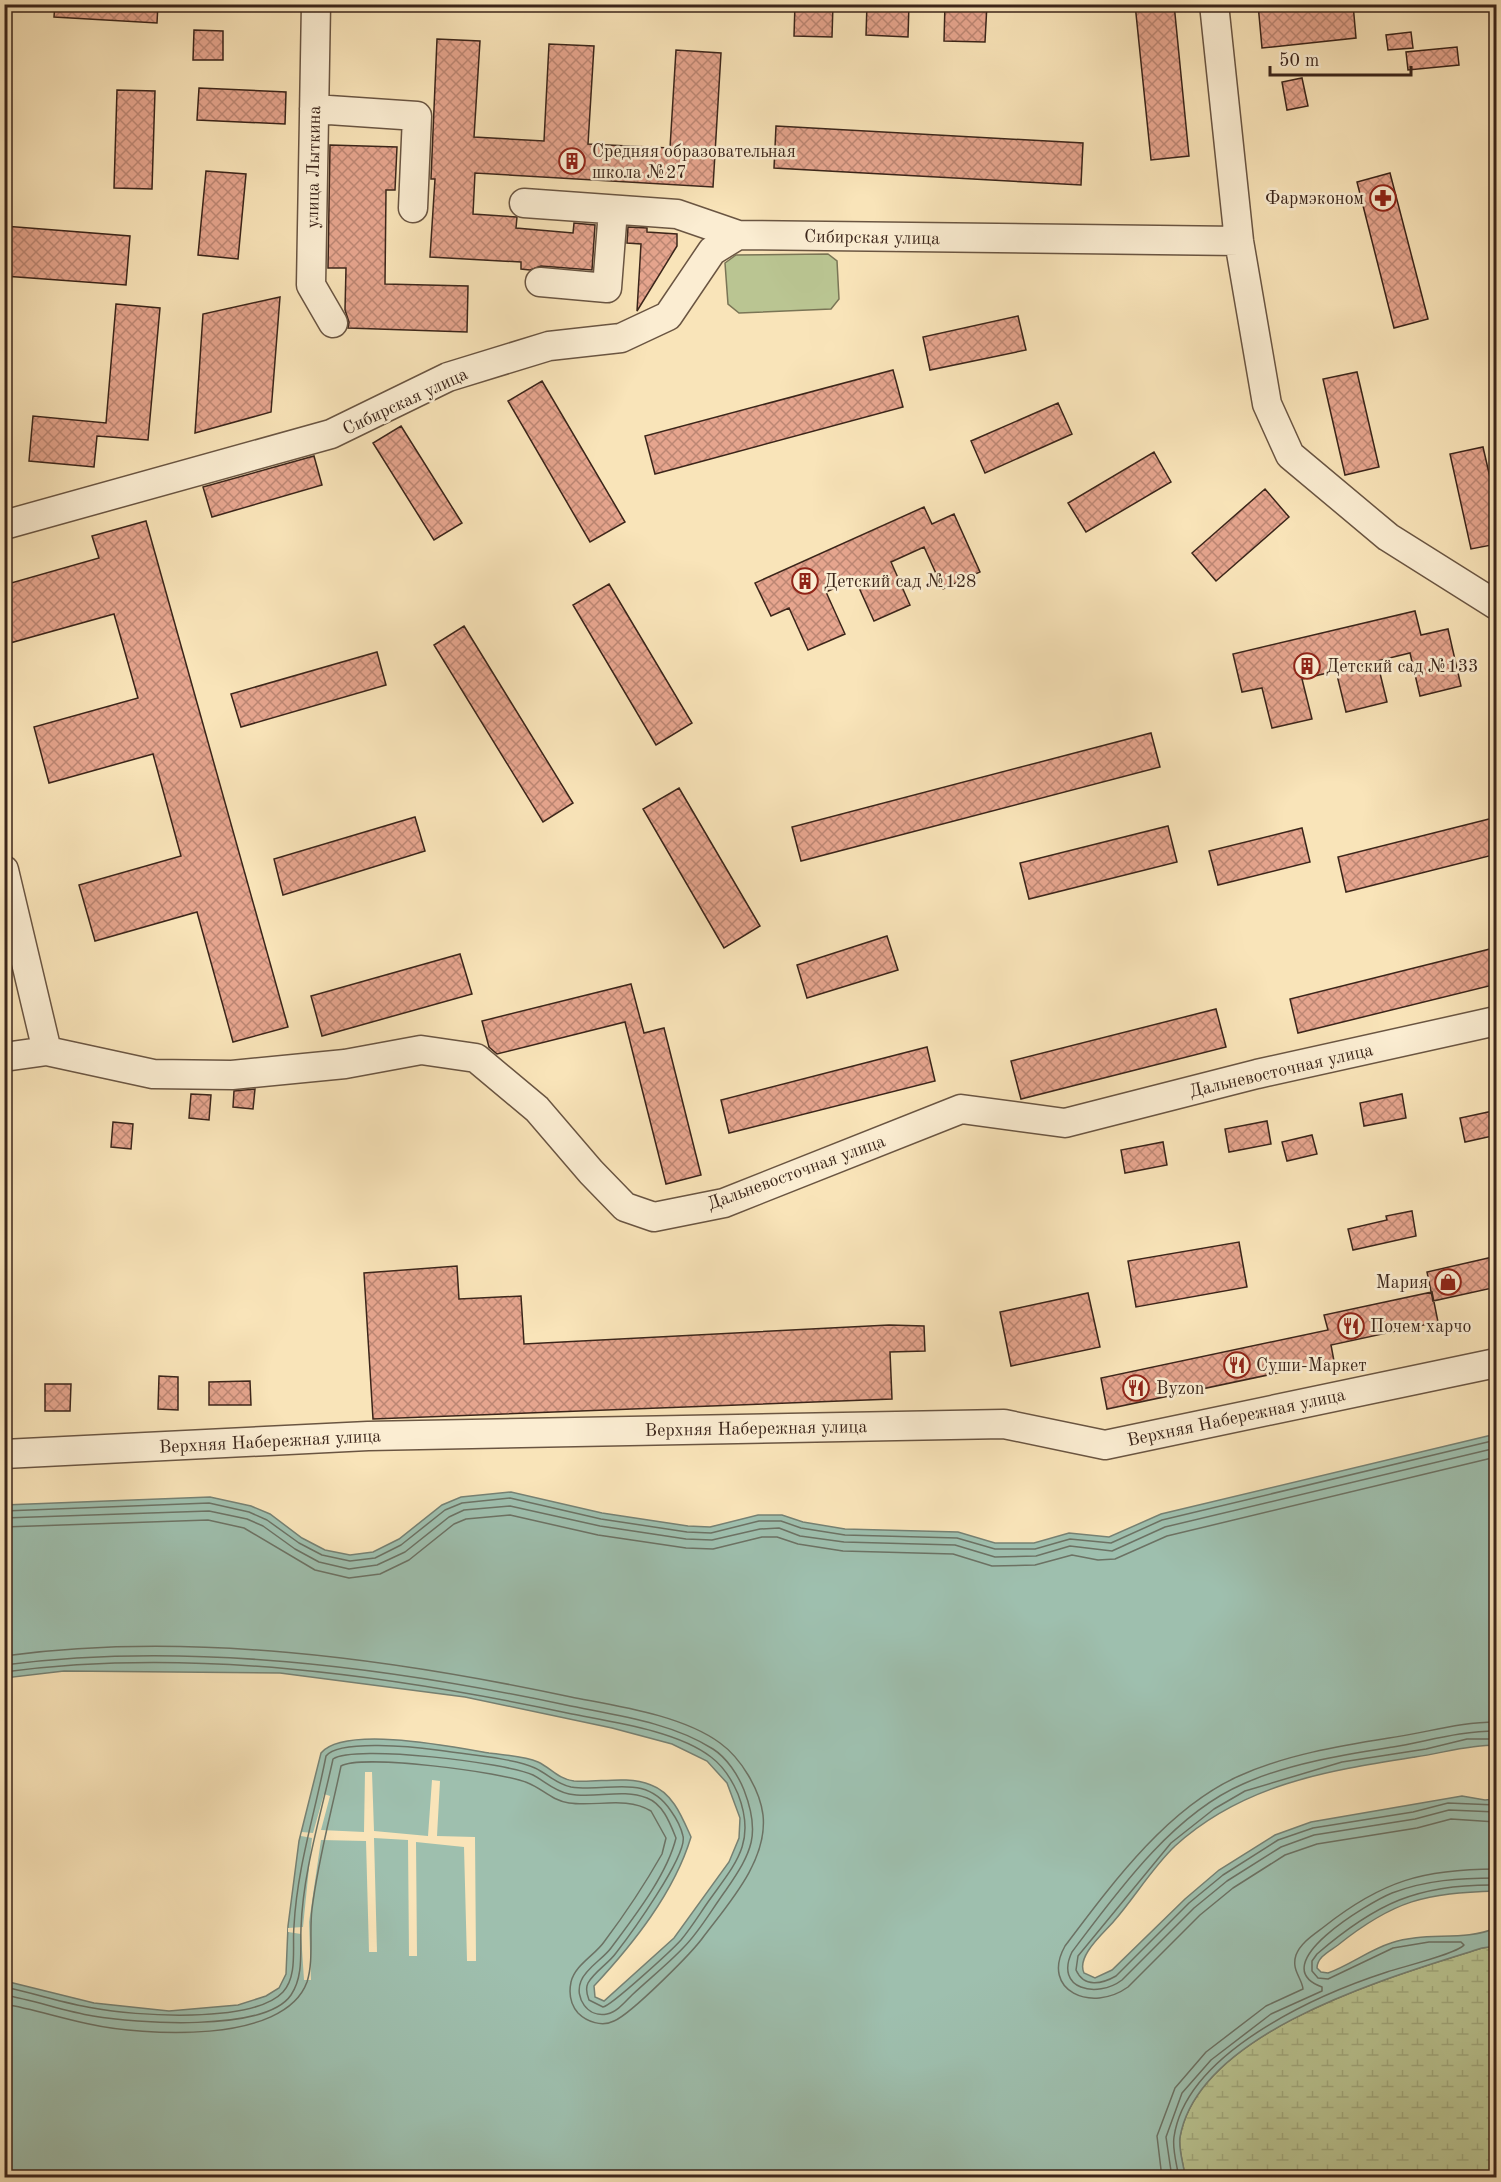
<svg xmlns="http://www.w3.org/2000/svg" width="1501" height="2182" font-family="'Old Standard TT',serif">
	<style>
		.wetland { fill: url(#wetland-marsh); stroke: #7a7556; stroke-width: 1.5 }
		.pitch { fill: #bac592; stroke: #7a7556; stroke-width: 1.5 }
		.water { fill: #9ebfae; stroke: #768173; stroke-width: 1.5 }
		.pier { fill: #f9e4b9 }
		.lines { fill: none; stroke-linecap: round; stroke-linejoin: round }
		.shore { stroke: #6c7264; stroke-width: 1.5 }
		.building { fill: url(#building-cross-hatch); stroke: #3b251a; stroke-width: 1.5 }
		.minor-casing { stroke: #6a5542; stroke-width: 31 }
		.minor { stroke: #fbedd2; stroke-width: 28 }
		.labels { text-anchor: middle; stroke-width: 5; stroke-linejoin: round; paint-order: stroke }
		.poi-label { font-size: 18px; fill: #3b251a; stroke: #fbedd2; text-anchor: start }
		.street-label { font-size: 18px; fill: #3b251a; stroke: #fbedd2 }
	</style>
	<defs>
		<pattern id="wetland-marsh" width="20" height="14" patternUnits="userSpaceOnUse" patternTransform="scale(1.5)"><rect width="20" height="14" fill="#bac592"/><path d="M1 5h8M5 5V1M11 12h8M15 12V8" fill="none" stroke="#a1a97d"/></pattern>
		<pattern id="building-cross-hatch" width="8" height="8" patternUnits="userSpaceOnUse" patternTransform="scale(1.5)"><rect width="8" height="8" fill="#e6a58e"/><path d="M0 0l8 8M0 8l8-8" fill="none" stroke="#bc8673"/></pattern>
	</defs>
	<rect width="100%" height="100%" fill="#f9e4b9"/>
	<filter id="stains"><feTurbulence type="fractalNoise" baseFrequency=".00333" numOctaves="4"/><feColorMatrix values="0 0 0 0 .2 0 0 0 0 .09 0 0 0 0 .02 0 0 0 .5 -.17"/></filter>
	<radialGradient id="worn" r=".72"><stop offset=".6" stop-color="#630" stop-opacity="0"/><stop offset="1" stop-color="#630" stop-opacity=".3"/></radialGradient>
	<path class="wetland" d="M1496,1946V2177H1185C1184,2165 1178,2149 1180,2137C1199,2030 1394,1976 1482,1948Z"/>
	<path class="pitch" d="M828,254L837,261L839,299L831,309L739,313L728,304L725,263L736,255Z"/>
	<path class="water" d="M1496,1434V1745C1468,1745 1443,1753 1415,1757C1327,1771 1243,1784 1175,1846C1152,1868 1135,1897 1114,1921C1104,1933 1076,1956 1084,1973L1095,1978L1112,1970L1185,1899L1219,1870L1275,1835L1311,1822L1462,1796L1485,1800L1496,1799V1891C1426,1893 1394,1900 1338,1945C1330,1951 1317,1957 1317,1968L1321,1972L1328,1973C1350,1965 1369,1950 1391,1943C1425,1931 1463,1942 1496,1928V1946L1482,1948C1394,1976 1199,2030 1180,2137C1178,2149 1184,2165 1185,2177H5V1981L94,2003L169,2011L238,2005L266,1996L279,1988L286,1974L288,1926L299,1841L321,1753C345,1725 454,1747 489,1753C504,1755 524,1756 538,1762C551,1768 558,1779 574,1781C599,1783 626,1775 651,1785C673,1793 682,1817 691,1837C674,1893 633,1944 594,1986L595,1997L604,2001L674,1938L729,1862L739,1838L740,1818L727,1783L707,1761L672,1744L612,1728L465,1697L280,1673L64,1671L5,1678L4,1505L210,1497L251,1506L270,1514L302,1538L325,1550L350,1555L373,1552L399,1539L442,1505L461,1497L511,1492L602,1513L688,1526L710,1527L758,1515H782L803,1522L845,1529L958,1532L995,1543H1034L1069,1533L1109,1537L1161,1514Z"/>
	<path class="pier" d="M365,1772H372L374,1831L428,1836L432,1780L440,1781L437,1836L475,1837L476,1961H467L464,1847L416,1842L417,1956H409L408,1840L374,1838L377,1952H369L366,1841L321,1840L309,1922L311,1980H304L301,1934L288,1932V1928L303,1927L312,1838L301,1836L302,1832L313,1833L324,1794L330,1796L321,1830L364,1832Z"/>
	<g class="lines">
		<path class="shore" d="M4,1511L209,1503L249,1512L267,1520L299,1543L322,1555L350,1561L375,1558L401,1545L445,1510L462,1503L510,1498L601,1519L687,1532L711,1533L759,1521H781L801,1528L845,1535L957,1538L995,1549H1035L1070,1539L1111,1543L1162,1520L1496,1440
			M4,1518L209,1511L247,1519L263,1526L295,1549L319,1562L349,1569L377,1565L405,1552L449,1517L464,1510L510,1506L600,1526L686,1539L712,1540L760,1529L779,1528L800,1536L844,1542L955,1545L995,1557L1036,1556L1070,1546L1112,1551L1165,1527L1496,1448
			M4,1527L208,1520L244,1528L315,1570L349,1578L380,1574L409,1560L454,1524L466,1519L510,1515L598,1535L686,1548L713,1549L762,1537H777L798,1544L843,1551L953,1554L992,1566L1035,1565L1072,1555L1098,1560L1115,1559L1167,1536L1496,1457
			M4,1656C190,1631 388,1658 571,1697C617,1706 682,1715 720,1743C741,1758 760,1790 763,1815C768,1860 729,1903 704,1936C693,1952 631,2014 614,2021C602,2027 587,2022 578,2013C570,2004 569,1992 571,1982C575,1965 595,1955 604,1942C625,1914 645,1884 662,1854L666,1838L651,1811C626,1796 596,1807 569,1803C551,1800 543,1789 528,1783C503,1772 362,1754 341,1766C331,1814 318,1860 312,1909C309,1932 314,1960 307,1982C284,2045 143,2036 89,2024C60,2018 33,2009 4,2004
			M4,1665C188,1641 386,1667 566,1705C614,1715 671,1722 713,1749C727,1758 738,1775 744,1790C761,1834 752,1852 726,1890C712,1909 700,1931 684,1947C668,1964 649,1979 632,1995C625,2002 617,2012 607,2014C588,2018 574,1998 581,1981C586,1968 603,1959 611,1948C634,1917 667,1875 676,1838C670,1823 663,1804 647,1798C622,1788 595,1799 569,1794C554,1791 546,1782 533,1775C508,1763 355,1744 333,1759C321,1815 303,1871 301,1928C300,1950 304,1976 291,1995C265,2033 134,2023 93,2016C63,2011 34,2000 4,1995
			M4,1672C191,1647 390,1675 572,1714C613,1722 678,1731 711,1757C723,1766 732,1780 738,1794C757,1843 735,1864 708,1902C699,1915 691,1928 681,1940C672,1950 611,2006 603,2007L589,2000C587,1995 585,1989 588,1983C594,1972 609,1963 616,1953C630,1935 688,1855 683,1836C681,1827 676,1818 671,1811C645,1772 609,1793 571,1787C556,1784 548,1774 535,1768C515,1758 461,1754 437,1750C416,1747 339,1739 326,1756C315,1813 297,1868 294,1926C292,1946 298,1976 283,1992C253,2024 134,2016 93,2008C63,2003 34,1993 4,1987
			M1496,1722C1460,1722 1425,1733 1389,1738C1339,1746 1285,1755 1239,1776C1167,1808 1111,1885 1065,1946C1040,1991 1092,2013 1128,1987L1200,1915L1233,1888L1285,1855L1317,1844L1417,1828L1451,1819L1496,1822
			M1496,1731C1461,1731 1428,1741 1393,1747C1343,1755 1290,1763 1243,1784C1173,1814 1117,1892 1072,1952C1054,1989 1097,1999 1122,1980L1194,1908L1227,1881L1281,1847L1314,1835L1415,1819L1449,1810L1496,1812
			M1496,1739H1467L1426,1749L1342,1762L1245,1791L1214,1809L1171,1843L1078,1956L1076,1970C1084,1988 1102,1984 1116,1976L1189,1903L1223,1875L1278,1840L1313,1828L1413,1812L1448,1803L1496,1805
			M1162,2178L1157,2136L1175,2088L1206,2052L1266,2006L1303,1989C1302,1978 1291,1970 1296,1955C1301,1942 1315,1934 1325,1926C1382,1881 1424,1869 1496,1869
			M1172,2178L1166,2137L1182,2093L1211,2060L1271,2014L1322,1991V1987C1262,1965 1370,1902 1392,1893C1426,1880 1460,1878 1496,1878
			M1179,2178C1177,2165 1172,2149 1174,2137C1186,2053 1316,1995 1387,1972C1402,1967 1456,1954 1464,1945L1461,1942H1429L1393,1948L1328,1979L1318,1978L1312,1971V1961L1317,1954C1376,1903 1418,1884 1496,1885"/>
	</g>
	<path class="building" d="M55,4H158L157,23L54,17Z
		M795,4H833L832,37L794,36Z
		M867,4H909L908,37L866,35Z
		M945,4H987L985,42L944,41Z
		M1135,4H1174L1189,156L1151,160Z
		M1258,4H1353L1356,38L1262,48Z
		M194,30L223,31V60H193Z
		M1411,32L1413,48L1388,50L1386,35Z
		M437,39L480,41L474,137L544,141L549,44L594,46L588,144L670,148L676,50L721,53L713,187L475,173L473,214L517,217L516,228L573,233L574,223L595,225L592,270L541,266L530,270L521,269V262L430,257L435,179H431Z
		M1457,47L1459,65L1408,70L1406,52Z
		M1302,78L1308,106L1287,110L1282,82Z
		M199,88L286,92L285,124L197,120Z
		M117,90L155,91L152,189L114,188Z
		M776,126L1083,143L1081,185L774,168Z
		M330,145L397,147L395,190H386L385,284L468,286L467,332L348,328L349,322L345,310L346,268H328Z
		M206,171L246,174L238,259L198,255Z
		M1390,173L1428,319L1394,328L1357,182Z
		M4,226L130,236L126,285L4,276Z
		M628,227L647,228V232L677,234V246L637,311L641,244L627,243Z
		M280,297L271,412L195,433L203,314Z
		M116,304L160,308L148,440L97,436L94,467L29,461L33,416L106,423Z
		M1018,316L1026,350L930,370L923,337Z
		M893,370L903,407L655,474L645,436Z
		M1357,372L1379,467L1345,475L1323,379Z
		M542,381L625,522L590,542L508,401Z
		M1058,403L1072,434L985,473L971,441Z
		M401,426L462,523L434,540L373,443Z
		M1483,447L1497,508V544L1471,549L1450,454Z
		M1154,452L1171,482L1086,532L1068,503Z
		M314,456L322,485L212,517L203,487Z
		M1265,489L1289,517L1216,581L1192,553Z
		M924,507L932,524L954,514L980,572L943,589L924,547L891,562L910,605L874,621L855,579L826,592L845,634L808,650L789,608L771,616L755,583Z
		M146,521L288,1027L233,1042L197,912L95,941L79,885L181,856L153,754L49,783L34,727L138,698L114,614L10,643L4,623V585L99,558L92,536Z
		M609,584L692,723L656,745L573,605Z
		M1415,611L1421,635L1448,629L1461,686L1420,696L1410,653L1377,661L1387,702L1346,712L1336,671L1302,679L1312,719L1272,728L1262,688L1242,692L1233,654Z
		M464,626L573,803L543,822L434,645Z
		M377,652L386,685L241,727L231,694Z
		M1151,733L1160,767L801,861L792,827Z
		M679,788L760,926L724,948L643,809Z
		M415,817L425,851L283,895L274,859Z
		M1497,817V854L1346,892L1338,857Z
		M1168,826L1177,862L1029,899L1020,863Z
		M1302,828L1310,862L1218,885L1209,851Z
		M887,936L898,970L807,998L797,965Z
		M1490,949L1497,984L1298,1033L1290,999Z
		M460,954L472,994L322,1036L311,996Z
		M631,984L644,1033L664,1028L701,1175L666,1184L625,1022L497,1054L489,1047L482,1021Z
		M1216,1009L1226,1047L1021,1099L1011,1061Z
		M927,1047L935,1081L729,1133L721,1100Z
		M255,1089L253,1109L233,1107L234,1091Z
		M191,1094L211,1095L209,1120L189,1118Z
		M1402,1094L1406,1118L1364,1126L1360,1103Z
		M1493,1111L1497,1135L1465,1142L1460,1118Z
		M1267,1121L1271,1144L1229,1152L1225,1129Z
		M113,1122L133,1124L131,1149L111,1147Z
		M1312,1135L1317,1154L1287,1161L1282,1142Z
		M1163,1142L1167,1165L1125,1173L1121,1150Z
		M1412,1211L1416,1236L1353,1250L1348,1229L1387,1220L1386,1216Z
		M1239,1242L1247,1287L1136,1307L1128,1261Z
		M1497,1256V1287L1433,1301L1427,1272Z
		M457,1266L459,1299L521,1296L524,1344L889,1325L924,1326L925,1351L890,1352L892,1399L373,1419L364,1273Z
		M1432,1292L1438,1322L1331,1345L1334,1361L1107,1409L1101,1378L1328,1330L1324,1315Z
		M1088,1293L1100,1347L1011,1366L1000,1312Z
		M159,1376L178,1377V1410L158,1409Z
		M250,1381L251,1405H209V1382Z
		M45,1384H71L70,1411H45Z"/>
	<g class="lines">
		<g class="minor-casing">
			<path id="minor" d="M316,4L311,285L333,323
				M1214,4L1239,241L1267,404L1290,455L1388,537L1496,605
				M314,109L417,116L413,208
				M524,203L677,214L738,235
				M540,282L607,288L613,210
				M4,525L331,434L448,377L549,346L621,338L668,316L712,251L738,235L1239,241
				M4,870L47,1051
				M4,1057L47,1051L153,1074L232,1075L345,1064L421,1050L476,1058L537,1109L591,1172L625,1207L654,1217L724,1203L961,1109L1065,1123L1257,1074L1496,1021
				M4,1454L368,1436L1004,1424L1105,1445L1496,1363"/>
		</g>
		<use href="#minor" class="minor"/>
	</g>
	<defs>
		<g id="building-ring" transform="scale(1.35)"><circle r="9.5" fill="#fbedd2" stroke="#8f2418" stroke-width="1.5"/><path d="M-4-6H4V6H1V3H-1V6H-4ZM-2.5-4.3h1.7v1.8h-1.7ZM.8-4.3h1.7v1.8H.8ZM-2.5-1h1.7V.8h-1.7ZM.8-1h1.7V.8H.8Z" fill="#8f2418"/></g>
		<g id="pharmacy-ring" transform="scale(1.35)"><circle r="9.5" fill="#fbedd2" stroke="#8f2418" stroke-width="1.5"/><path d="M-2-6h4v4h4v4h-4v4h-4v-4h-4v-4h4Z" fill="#8f2418"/></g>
		<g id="shop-ring" transform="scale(1.35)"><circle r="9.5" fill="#fbedd2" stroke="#8f2418" stroke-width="1.5"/><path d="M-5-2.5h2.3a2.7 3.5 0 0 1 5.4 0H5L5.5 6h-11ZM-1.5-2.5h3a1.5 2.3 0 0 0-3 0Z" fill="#8f2418"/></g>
		<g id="restaurant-ring" transform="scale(1.35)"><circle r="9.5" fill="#fbedd2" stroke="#8f2418" stroke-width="1.5"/><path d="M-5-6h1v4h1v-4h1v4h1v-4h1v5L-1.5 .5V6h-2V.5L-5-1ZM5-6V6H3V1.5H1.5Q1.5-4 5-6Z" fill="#8f2418"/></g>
	</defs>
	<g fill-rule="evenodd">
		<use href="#building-ring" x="572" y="161"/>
		<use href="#pharmacy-ring" x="1383" y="198"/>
		<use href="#building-ring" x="805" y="581"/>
		<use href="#building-ring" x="1307" y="666"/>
		<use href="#shop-ring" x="1448" y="1282"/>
		<use href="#restaurant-ring" x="1351" y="1326"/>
		<use href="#restaurant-ring" x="1237" y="1365"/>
		<use href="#restaurant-ring" x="1136" y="1388"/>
	</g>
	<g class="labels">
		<g class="poi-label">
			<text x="592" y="157">Средняя образовательная<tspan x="592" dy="21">школа №27</tspan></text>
			<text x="1364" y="204" text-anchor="end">Фармэконом</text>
			<text x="824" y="587">Детский сад №128</text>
			<text x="1326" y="672">Детский сад №133</text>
			<text x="1428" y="1288" text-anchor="end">Мария</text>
			<text x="1370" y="1332">Почем харчо</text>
			<text x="1256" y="1371">Суши-Маркет</text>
			<text x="1156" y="1394">Byzon</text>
		</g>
		<g class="street-label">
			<text transform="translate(313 167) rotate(-89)" y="6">улица Лыткина</text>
			<text transform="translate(872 237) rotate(1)" y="6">Сибирская улица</text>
			<text transform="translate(405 401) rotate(-25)" y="6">Сибирская улица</text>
			<text transform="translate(1281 1070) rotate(-13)" y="6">Дальневосточная улица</text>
			<text transform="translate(796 1172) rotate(-20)" y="6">Дальневосточная улица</text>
			<text transform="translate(1236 1417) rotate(-12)" y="6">Верхняя Набережная улица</text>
			<text transform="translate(756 1428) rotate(-1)" y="6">Верхняя Набережная улица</text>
			<text transform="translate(270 1441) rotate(-3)" y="6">Верхняя Набережная улица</text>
		</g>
	</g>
	<rect width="1501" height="2182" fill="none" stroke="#f9e4b9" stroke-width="24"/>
	<rect x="6" y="6" width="1489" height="2170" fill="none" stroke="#3b251a" stroke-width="3"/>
	<rect x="12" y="12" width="1477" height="2158" fill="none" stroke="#3b251a" stroke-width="1.5"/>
	<path d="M1270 66v9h141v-9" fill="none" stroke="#3b251a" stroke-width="3"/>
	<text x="1279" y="66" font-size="18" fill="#3b251a" stroke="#fbedd2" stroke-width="4.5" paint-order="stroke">50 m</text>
	<rect width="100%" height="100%" filter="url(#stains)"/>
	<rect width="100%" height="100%" fill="url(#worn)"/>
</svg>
